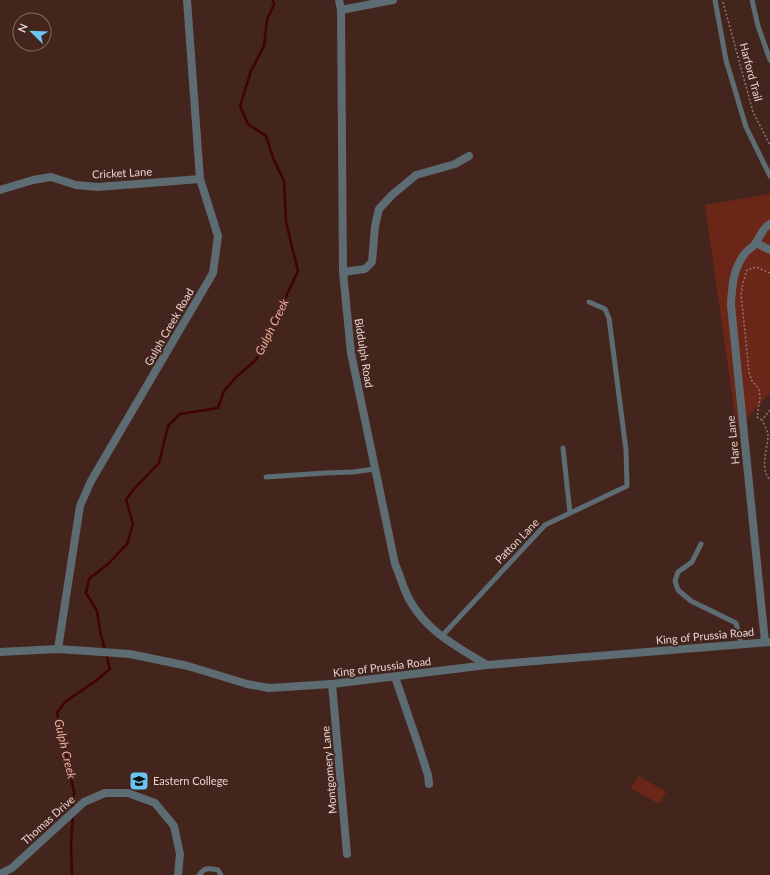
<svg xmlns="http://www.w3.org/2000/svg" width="770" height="875" font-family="Lato,sans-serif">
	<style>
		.green { fill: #6b2617 }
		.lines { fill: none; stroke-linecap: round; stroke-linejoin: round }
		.stream { stroke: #400300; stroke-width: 2.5 }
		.path { stroke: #90756f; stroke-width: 1.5; stroke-dasharray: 2 2; stroke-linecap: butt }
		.service { stroke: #5d6b73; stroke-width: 5 }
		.minor { stroke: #5d6b73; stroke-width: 8 }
		.tertiary { stroke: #5d6b73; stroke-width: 8 }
		.labels { text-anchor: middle; stroke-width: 4; stroke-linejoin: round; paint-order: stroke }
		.street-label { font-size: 11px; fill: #e8d3ce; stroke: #44251e }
		.poi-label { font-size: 11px; fill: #e8d3ce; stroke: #44251e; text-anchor: start }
		.water-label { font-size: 12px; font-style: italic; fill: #f5ae9d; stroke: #44251e }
	</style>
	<rect width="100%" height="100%" fill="#44251e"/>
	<path class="green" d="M770,194V393L737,429L705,205Z
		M639,776L666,792L659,804L631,788Z"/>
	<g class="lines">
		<path class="stream" d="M73,809L74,792L57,713L65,702L97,680L110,669L100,631L97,611L86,593L89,579L109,563L127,544L133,524L126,500L133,490L159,463L168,426L180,414L218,408L224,391L236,377L256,360L298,271L286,222L284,181L273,158L266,136L248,124L240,106L251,71L264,46L267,20L274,4L273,0
			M72,875L71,844L73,816"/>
		<path class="path" d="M723,2L753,112L770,145
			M770,410L762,420C764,424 767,430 768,435C768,449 759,468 770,480
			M762,420L757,417L760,398L759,389L752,381L749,372L741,294L743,283L747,270L756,267L770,273"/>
		<path class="service" d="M715,0L726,60L746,127L770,176
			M752,0L758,26L770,60
			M563,448L570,513
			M266,477L325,473L353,472L375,469
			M701,544L692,562L678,572L675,581L678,590L691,601L736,623L741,644
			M441,637L545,525L627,486L626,450L609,318L605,309L589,302
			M199,875C205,867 209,868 218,870L221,875"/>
		<path class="minor" d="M339,0L341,10L343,272L351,353L395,564C400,575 403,588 409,599C427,632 456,646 487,665
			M341,10L393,0
			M0,190L33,180L51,177L76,185L98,187L200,179
			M756,243L770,250
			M343,272L365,269L372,262L375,226L379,209L392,195L416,175L455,164L469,156
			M765,642L731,305C732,285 733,268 746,252C749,249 753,247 755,244C761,236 761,229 770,224
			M58,649L80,506L91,481L213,273L218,236L200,179L187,0
			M395,677L419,747L428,775L429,784
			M332,684L347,854
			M0,874L12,868L84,802L105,793H128L155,803L174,826L180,854L178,875"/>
		<path class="tertiary" d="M0,652L58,649L130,654L188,666L247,684L269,688L332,684L487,665L770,642"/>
	</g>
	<defs>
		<g id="school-square" transform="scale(1)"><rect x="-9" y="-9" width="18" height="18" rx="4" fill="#69c4f0" stroke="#44251e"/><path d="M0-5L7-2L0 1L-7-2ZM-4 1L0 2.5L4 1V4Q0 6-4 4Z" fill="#111"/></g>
	</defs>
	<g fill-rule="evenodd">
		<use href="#school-square" x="139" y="781"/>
	</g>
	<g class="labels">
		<g class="street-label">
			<text transform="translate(751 72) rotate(75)" y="4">Harford Trail</text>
			<text transform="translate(122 173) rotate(-3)" y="4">Cricket Lane</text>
			<text transform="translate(169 327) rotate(-60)" y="4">Gulph Creek Road</text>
			<text transform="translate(364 353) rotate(81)" y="4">Biddulph Road</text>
			<text transform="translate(733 440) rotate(-96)" y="4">Hare Lane</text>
			<text transform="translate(517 541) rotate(-46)" y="4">Patton Lane</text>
			<text transform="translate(705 636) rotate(-5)" y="4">King of Prussia Road</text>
			<text transform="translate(382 667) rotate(-7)" y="4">King of Prussia Road</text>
			<text transform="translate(329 770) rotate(-95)" y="4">Montgomery Lane</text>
			<text transform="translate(48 820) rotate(-42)" y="4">Thomas Drive</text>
		</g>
		<g class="poi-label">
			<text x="153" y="785">Eastern College</text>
		</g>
		<g class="water-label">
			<text transform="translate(272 327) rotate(-64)" y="4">Gulph Creek</text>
			<text transform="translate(65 749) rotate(77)" y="4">Gulph Creek</text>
		</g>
	</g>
	<g transform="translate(32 32) rotate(293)"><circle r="19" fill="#44251e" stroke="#866b64"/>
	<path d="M0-3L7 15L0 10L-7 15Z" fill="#69c4f0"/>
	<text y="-6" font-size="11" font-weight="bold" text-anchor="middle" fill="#e8d3ce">N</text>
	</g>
</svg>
